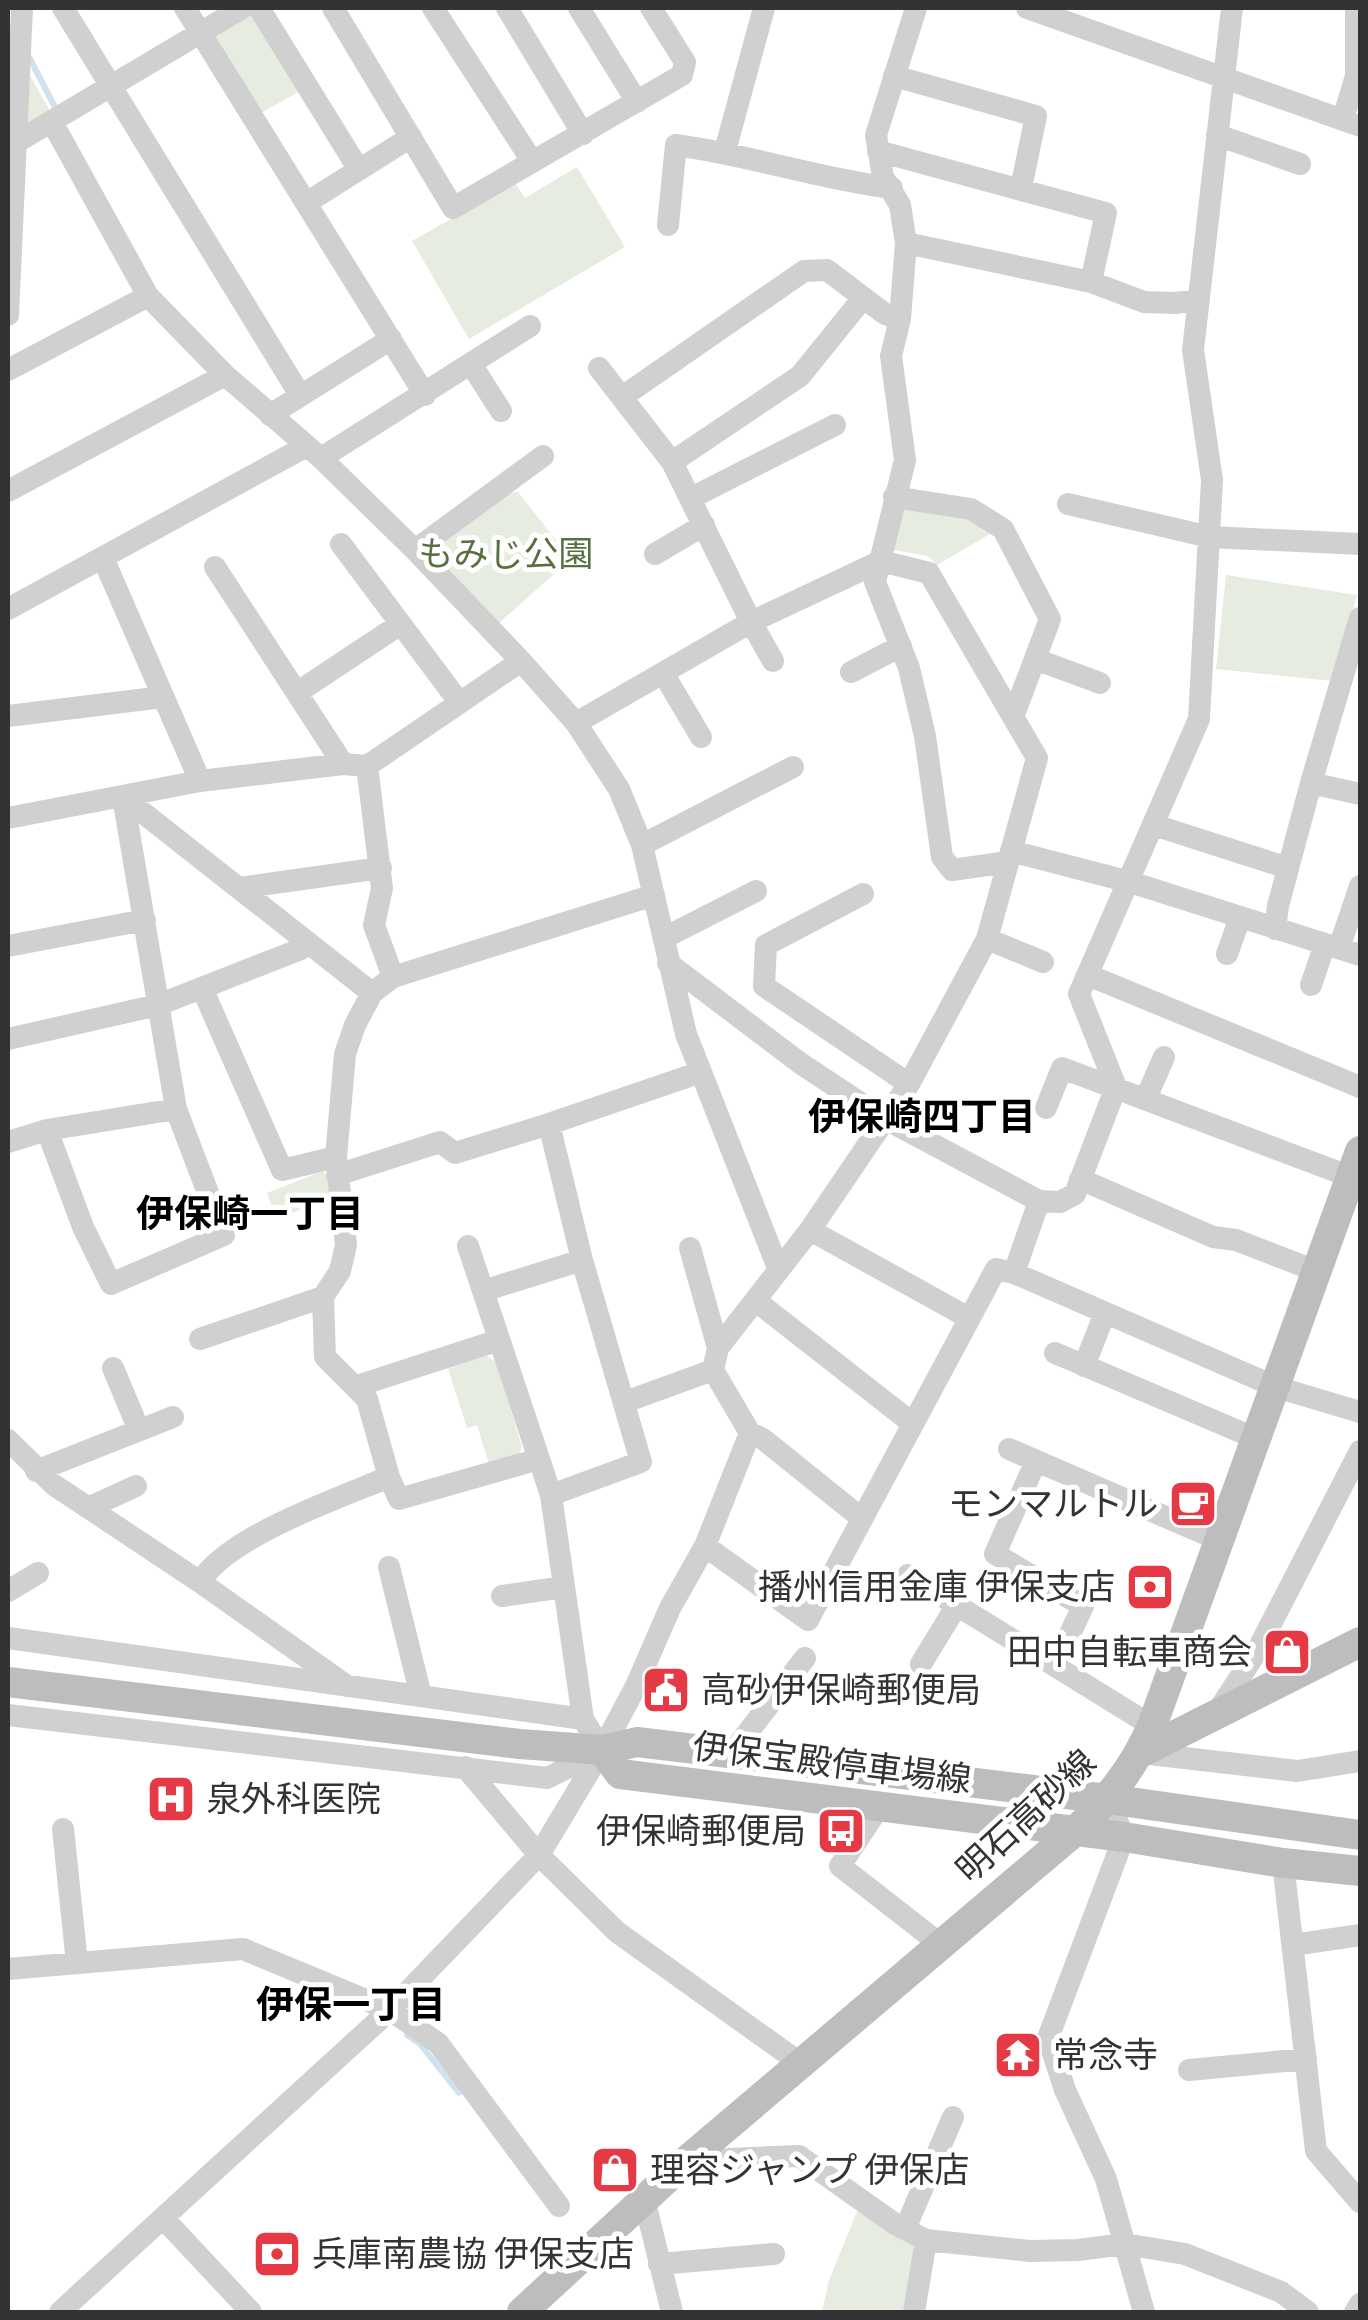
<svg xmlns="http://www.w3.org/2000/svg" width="1368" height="2320" font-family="'Source Sans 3','Noto Sans JP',sans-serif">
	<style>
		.green { fill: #e6ecdf }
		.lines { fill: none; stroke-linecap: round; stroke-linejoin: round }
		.stream { stroke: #cfe2ee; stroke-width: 6 }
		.street { stroke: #d0d0d0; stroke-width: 22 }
		.secondary { stroke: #bdbdbd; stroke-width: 30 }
		.labels { text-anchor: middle; stroke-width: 10; stroke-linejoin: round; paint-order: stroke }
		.park-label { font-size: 35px; fill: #56703f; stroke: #fff }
		.poi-label { font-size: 35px; fill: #333; stroke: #fff; text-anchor: start }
		.street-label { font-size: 35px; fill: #333; stroke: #fff }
		.neighbourhood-label { font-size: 38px; font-weight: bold; fill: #000; stroke: #fff }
	</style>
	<rect width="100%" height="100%" fill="#fff"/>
	<path class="green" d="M249,14L256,16L302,90L259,114L213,43L215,35Z
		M24,65L50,111L23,125Z
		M577,167L625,247L469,339L412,241L515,183L525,198Z
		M518,492L571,559L498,624L432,557L435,548L507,493Z
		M952,506L995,531L937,565L928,556L894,550L893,509Z
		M1226,575L1357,595L1332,681L1216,669Z
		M323,1171L330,1179V1198L277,1219L267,1193Z
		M484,1354L496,1362L522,1447L519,1455L490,1467L477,1425L467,1428L448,1369Z
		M859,2207L918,2241L909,2312H822L829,2280Z"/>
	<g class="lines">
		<path class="stream" d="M29,57L58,113
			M407,2035L420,2044L459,2093"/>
		<path class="street" d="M63,8L300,395
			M185,8L425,395
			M259,8L359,170
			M333,8L453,208L682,75L685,62L651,8
			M433,8L532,161
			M507,8L583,134
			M579,8L637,102
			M916,8L876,135L883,177L900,205L906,243L900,319L891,356L905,460L875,582L909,668L925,736L942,857L952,870L1008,862
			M1027,8L1360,126
			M894,76L1036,116L1021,188
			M1343,119L1356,76V8
			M52,122L148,296L225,375L321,458L415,550L521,661L576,723L619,789L642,845L686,1034L778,1268
			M1217,135L1300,164
			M15,143L242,8
			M725,151L764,8
			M878,151L1106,213L1091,282
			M306,203L411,137
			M668,225L676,145C750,155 819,179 892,188
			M906,243L1091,282L1144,302L1175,303L1199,300
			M8,315L22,8
			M471,364L501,411
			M599,368L672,462L751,622L773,661
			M8,370L148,296
			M622,397L804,271L827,270L885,314L900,319
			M270,415L391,339
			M321,458L530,326
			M672,462L800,376L863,298
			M8,491L225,375
			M894,497L971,509L1003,529L1050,619L1013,717
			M691,498L835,425
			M1068,504L1210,537L1360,544
			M341,544L459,702
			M415,550L543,456
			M655,554L704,525
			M103,558L200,781
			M215,567L343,764
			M8,609L305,447
			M1035,659L1100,683
			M851,672L901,646
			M663,673L701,737
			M298,692L399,625
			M8,716L163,697
			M367,766L521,661
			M1311,783L1360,794
			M8,818L200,781L343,764L367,766L382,888L374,925L393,977
			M1154,825L1288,868
			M642,845L793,767
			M1011,851L1130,882L1360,955
			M239,888L381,868
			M863,894L766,945L764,986L909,1084
			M1275,929L1278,906L1311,783L1360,618
			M664,938L756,891
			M987,939L1043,962
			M8,946L145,920
			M1339,948L1360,886
			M1227,954L1240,918
			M668,963L800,1063L880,1116L1039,1201
			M1088,975L1360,1087
			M1311,985L1325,944
			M202,988L282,1170L336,1157
			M8,1039L158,1005L301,949L308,943
			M1146,1098L1164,1057
			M1046,1108L1062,1068L1351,1177
			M47,1130L83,1227L111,1284L224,1235L176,1109L123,797L372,993
			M8,1142L47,1130L176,1109
			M337,1175L440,1142L455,1153L549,1124
			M1080,1179L1213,1237L1236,1240L1316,1271
			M810,1230L969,1318
			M468,1246L483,1291
			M690,1248L718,1348
			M582,1260L483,1291L551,1495L583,1719L602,1750
			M1014,1273L1039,1201L1060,1202L1075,1194L1116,1087L1079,994L1199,719L1212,480L1193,350L1232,8
			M756,1301L912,1423
			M200,1339L323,1297
			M1055,1353L1257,1439
			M1084,1366L1105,1313
			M113,1368L139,1430
			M357,1386L499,1340
			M625,1402L713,1370
			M750,1433L763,1439L860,1517
			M8,1440L54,1485L200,1582L347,1686
			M1009,1449L1221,1541
			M1036,1461L995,1554L1083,1606L1055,1666
			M36,1471L173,1417
			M389,1477L399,1499L539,1459
			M551,1495L641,1462L582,1260L549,1124L701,1072
			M88,1508L136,1486
			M705,1546L808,1620L996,1269L1014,1273L1276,1387L1360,1412
			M389,1567L421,1696
			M908,1575L1152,1726
			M200,1582C228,1536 339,1498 389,1477L367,1399L325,1357L323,1297L340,1271L346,1245L336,1157L345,1054L355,1025L372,993L393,977L654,895
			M8,1591L38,1573
			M502,1596L564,1587
			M8,1638L583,1719
			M921,1664L957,1605
			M1218,1711L1257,1651L1360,1451
			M8,1715L547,1778L599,1752
			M732,1753L805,1658
			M1141,1753L1297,1771L1360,1761
			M465,1767L539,1855L617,1932L800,2063
			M1108,1799L1124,1837L1048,2038L1065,2090L1106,2179L1144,2312
			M880,1806L840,1866L940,1944
			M63,1829L77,1963
			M1283,1863L1316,2151L1360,2202
			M1293,1945L1360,1935
			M8,1969L243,1949L390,2010L438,2043L559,2206
			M1189,2070L1306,2059
			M685,2162L696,2165L729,2159L799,2156L895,2224L926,2240L1030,2251L1078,2250L1125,2244L1185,2254L1281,2292L1308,2312
			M644,2199L672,2312
			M163,2218L251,2312
			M905,2229L953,2117
			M659,2264L774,2254
			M60,2312L390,2010L539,1855L602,1750L636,1686L670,1608L705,1546L750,1433L713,1370L718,1348L810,1230L909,1084L987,939L1037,758L929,573L881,561L751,622L576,723
			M914,2312L926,2240
			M1355,2312L1360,2304"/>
		<path class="secondary" d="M8,1682L520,1744L602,1750L637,1742L1108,1799L1360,1835
			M602,1750L620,1774L1124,1837L1283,1863L1360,1871
			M1140,1753L1360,1642
			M522,2312L685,2162L1074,1832C1108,1800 1133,1769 1152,1726L1360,1151"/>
	</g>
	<defs>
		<g id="cafe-square" transform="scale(2.5)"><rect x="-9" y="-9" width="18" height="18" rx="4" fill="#e63946" stroke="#fff"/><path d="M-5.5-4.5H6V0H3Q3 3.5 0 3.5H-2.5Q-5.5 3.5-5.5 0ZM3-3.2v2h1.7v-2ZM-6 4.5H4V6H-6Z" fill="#fff"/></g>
		<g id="bank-square" transform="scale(2.5)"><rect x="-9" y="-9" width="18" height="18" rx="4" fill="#e63946" stroke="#fff"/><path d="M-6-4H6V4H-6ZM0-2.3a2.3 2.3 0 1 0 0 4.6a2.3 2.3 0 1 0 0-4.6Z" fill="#fff"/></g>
		<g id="shop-square" transform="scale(2.5)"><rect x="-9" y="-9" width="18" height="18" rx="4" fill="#e63946" stroke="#fff"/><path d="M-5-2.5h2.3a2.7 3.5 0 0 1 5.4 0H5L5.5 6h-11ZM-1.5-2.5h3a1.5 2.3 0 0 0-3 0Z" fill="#fff"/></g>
		<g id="civic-square" transform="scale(2.5)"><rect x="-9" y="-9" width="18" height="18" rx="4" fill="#e63946" stroke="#fff"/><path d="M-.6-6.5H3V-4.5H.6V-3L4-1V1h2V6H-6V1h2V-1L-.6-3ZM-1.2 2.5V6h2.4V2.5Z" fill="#fff"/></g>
		<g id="hospital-square" transform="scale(2.5)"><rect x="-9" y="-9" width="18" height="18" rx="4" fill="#e63946" stroke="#fff"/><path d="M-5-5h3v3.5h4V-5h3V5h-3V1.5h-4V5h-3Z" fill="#fff"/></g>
		<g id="bus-square" transform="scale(2.5)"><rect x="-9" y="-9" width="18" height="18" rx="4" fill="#e63946" stroke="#fff"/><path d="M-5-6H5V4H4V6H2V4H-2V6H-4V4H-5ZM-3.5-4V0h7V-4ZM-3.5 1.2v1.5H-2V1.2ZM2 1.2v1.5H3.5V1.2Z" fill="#fff"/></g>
		<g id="temple-square" transform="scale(2.5)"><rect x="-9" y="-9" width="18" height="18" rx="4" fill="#e63946" stroke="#fff"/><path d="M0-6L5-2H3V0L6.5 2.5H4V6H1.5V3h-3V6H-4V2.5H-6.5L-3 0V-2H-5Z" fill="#fff"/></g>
	</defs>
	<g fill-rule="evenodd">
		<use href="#cafe-square" x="1193" y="1504"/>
		<use href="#bank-square" x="1150" y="1587"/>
		<use href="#shop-square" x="1287" y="1652"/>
		<use href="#civic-square" x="666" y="1690"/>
		<use href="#hospital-square" x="171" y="1799"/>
		<use href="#bus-square" x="841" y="1831"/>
		<use href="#temple-square" x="1018" y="2055"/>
		<use href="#shop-square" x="615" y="2170"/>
		<use href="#bank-square" x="277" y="2254"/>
	</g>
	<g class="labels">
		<g class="park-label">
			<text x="506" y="566">もみじ公園</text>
		</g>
		<g class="poi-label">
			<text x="1158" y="1516" text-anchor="end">モンマルトル</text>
			<text x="1115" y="1599" text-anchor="end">播州信用金庫 伊保支店</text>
			<text x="1252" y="1664" text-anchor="end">田中自転車商会</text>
			<text x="701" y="1702">高砂伊保崎郵便局</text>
			<text x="206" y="1811">泉外科医院</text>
			<text x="806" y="1843" text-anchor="end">伊保崎郵便局</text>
			<text x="1053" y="2067">常念寺</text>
			<text x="650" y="2182">理容ジャンプ 伊保店</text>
			<text x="312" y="2266">兵庫南農協 伊保支店</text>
		</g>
		<g class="street-label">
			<text transform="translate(832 1763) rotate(7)" y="12">伊保宝殿停車場線</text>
			<text transform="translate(1026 1816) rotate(-43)" y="12">明石高砂線</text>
		</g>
		<g class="neighbourhood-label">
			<text x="922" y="1130">伊保崎四丁目</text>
			<text x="250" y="1227">伊保崎一丁目</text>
			<text x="351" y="2018">伊保一丁目</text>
		</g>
	</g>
	<rect width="1368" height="2320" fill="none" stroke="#333333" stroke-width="20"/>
</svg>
